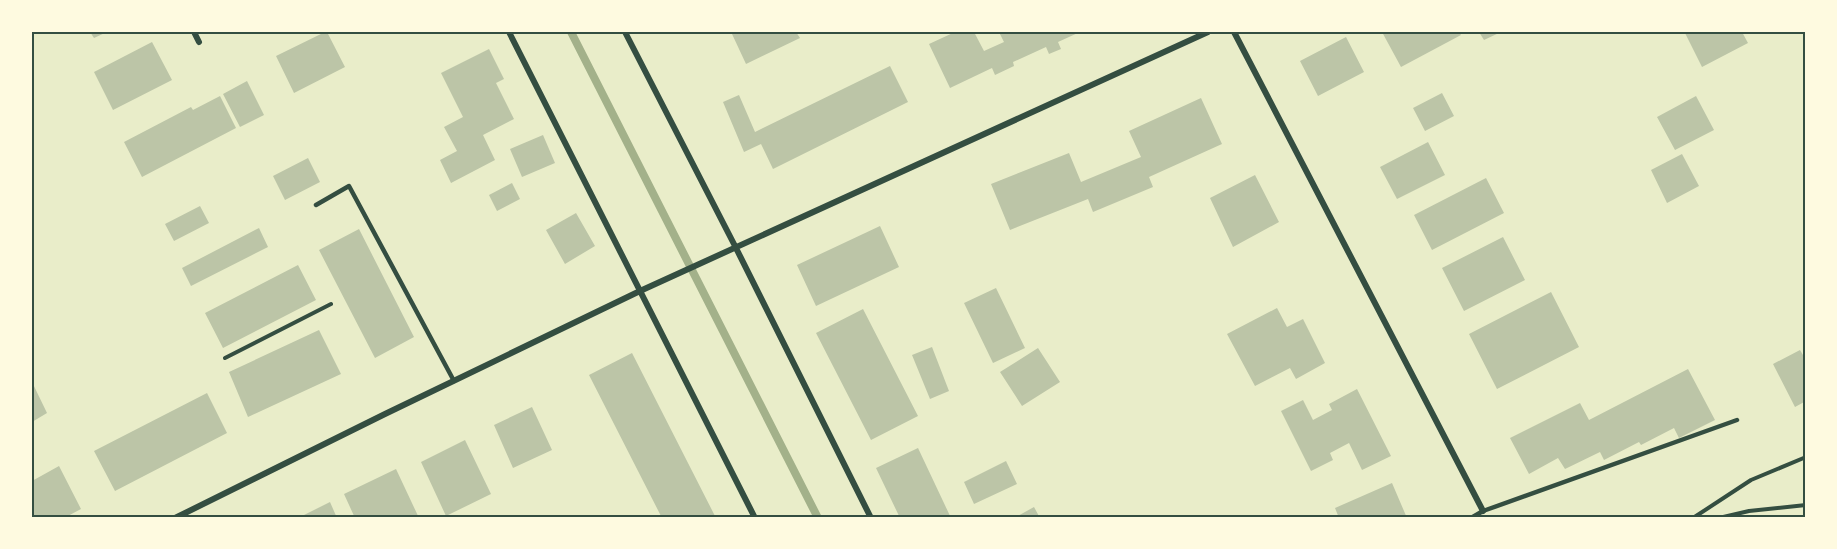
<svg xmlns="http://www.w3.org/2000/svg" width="1837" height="549" font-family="'Noto Sans',sans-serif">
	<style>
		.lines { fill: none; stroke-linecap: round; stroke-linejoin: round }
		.stream { stroke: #a3b18a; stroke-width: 8 }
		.building { fill: #bcc5a7 }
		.path { stroke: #344e41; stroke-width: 4 }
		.service { stroke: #344e41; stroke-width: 4.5 }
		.minor { stroke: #344e41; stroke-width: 6 }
		.neatline { fill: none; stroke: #344e41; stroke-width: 2 }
	</style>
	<rect width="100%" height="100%" fill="#e9edc9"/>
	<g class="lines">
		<path class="stream" d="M571,32L818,518"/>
	</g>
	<path class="building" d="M90,32H107L94,38Z
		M325,32H327L345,67L294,93L276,56Z
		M737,32H796L800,38L746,64L732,34Z
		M955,32H974L984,51L1004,42L999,32H1080L1058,42L1061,49L1049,54L1046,47L1013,62L1014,66L995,75L992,68L950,88L929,44Z
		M1382,32H1459L1461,35L1401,67Z
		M1479,32H1501L1484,40Z
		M1689,32H1742L1748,43L1702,67L1685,33Z
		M1346,37L1364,72L1318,96L1300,61Z
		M152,42L172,80L113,110L94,72Z
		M489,49L504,79L496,83L514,119L483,135L495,160L451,183L440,160L457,151L444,127L463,117L441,73Z
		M890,66L908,102L773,169L761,144L744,152L723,102L739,95L755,132Z
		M247,81L264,115L240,127L223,94Z
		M1442,93L1454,116L1425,131L1413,108Z
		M220,96L236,128L142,177L124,142L191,107L193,110Z
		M1696,96L1714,130L1675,150L1657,117Z
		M1201,98L1222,144L1149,177L1153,187L1093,212L1088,199L1010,230L991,184L1069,153L1081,182L1141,157L1129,131Z
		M543,135L555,163L522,177L510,149Z
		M1428,142L1445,175L1397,199L1380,167Z
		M1682,154L1699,186L1667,203L1651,170Z
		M308,158L320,182L285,200L273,176Z
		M1255,175L1279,222L1233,247L1210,198Z
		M1486,178L1504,213L1432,250L1414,215Z
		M512,183L520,199L497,211L489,195Z
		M200,206L209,223L174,241L165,224Z
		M576,213L595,246L565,264L546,230Z
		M880,226L899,267L816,306L797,265Z
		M259,228L268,247L191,286L182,268Z
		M359,229L414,337L375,358L319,250Z
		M1503,237L1525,280L1464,311L1442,268Z
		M298,265L316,300L223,348L205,313Z
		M996,288L1025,348L993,363L964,303Z
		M1551,292L1579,347L1497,389L1469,334Z
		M1277,308L1287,327L1303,319L1325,363L1296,379L1290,368L1255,386L1227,334Z
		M863,309L918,416L871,440L816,333Z
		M319,330L341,374L248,417L229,372Z
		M932,347L949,391L930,399L912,355Z
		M1038,348L1060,382L1022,406L1000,372Z
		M1800,350L1806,360V401L1795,407L1773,364Z
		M632,353L716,518H662L589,375Z
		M1688,369L1715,420L1679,438L1674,428L1641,445L1639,442L1604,460L1600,452L1565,469L1558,458L1529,474L1510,438L1580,403L1589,420Z
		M32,382L47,413L32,422Z
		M1357,389L1391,456L1362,470L1349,443L1330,453L1333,460L1311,471L1281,411L1303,400L1313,420L1332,410L1329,404Z
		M207,393L227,433L115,491L94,451Z
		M532,407L552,450L513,468L494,425Z
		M465,440L491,494L446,516L421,462Z
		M918,448L951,518H900L876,468Z
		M1006,461L1017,484L974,504L964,482Z
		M59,466L81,509L64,518H32V481Z
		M396,469L419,518H355L344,494Z
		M1392,483L1407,518H1339L1335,508Z
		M330,502L337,518H298Z
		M1034,507L1040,518H1014Z"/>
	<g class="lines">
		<path class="path" d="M225,358L331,304
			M1693,518L1751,480L1806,457
			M1719,518L1749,511L1806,505"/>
		<path class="service" d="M316,205L349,186L454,381
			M1471,518L1483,511L1737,420"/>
		<path class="minor" d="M194,32L199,42
			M509,32L755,518
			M625,32L736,248L871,518
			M1234,32L1483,511
			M175,518L385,414L640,291L1208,32"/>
	</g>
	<rect width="1837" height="549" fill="none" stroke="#fefae0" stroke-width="66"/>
	<rect x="33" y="33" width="1771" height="483" class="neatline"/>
</svg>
